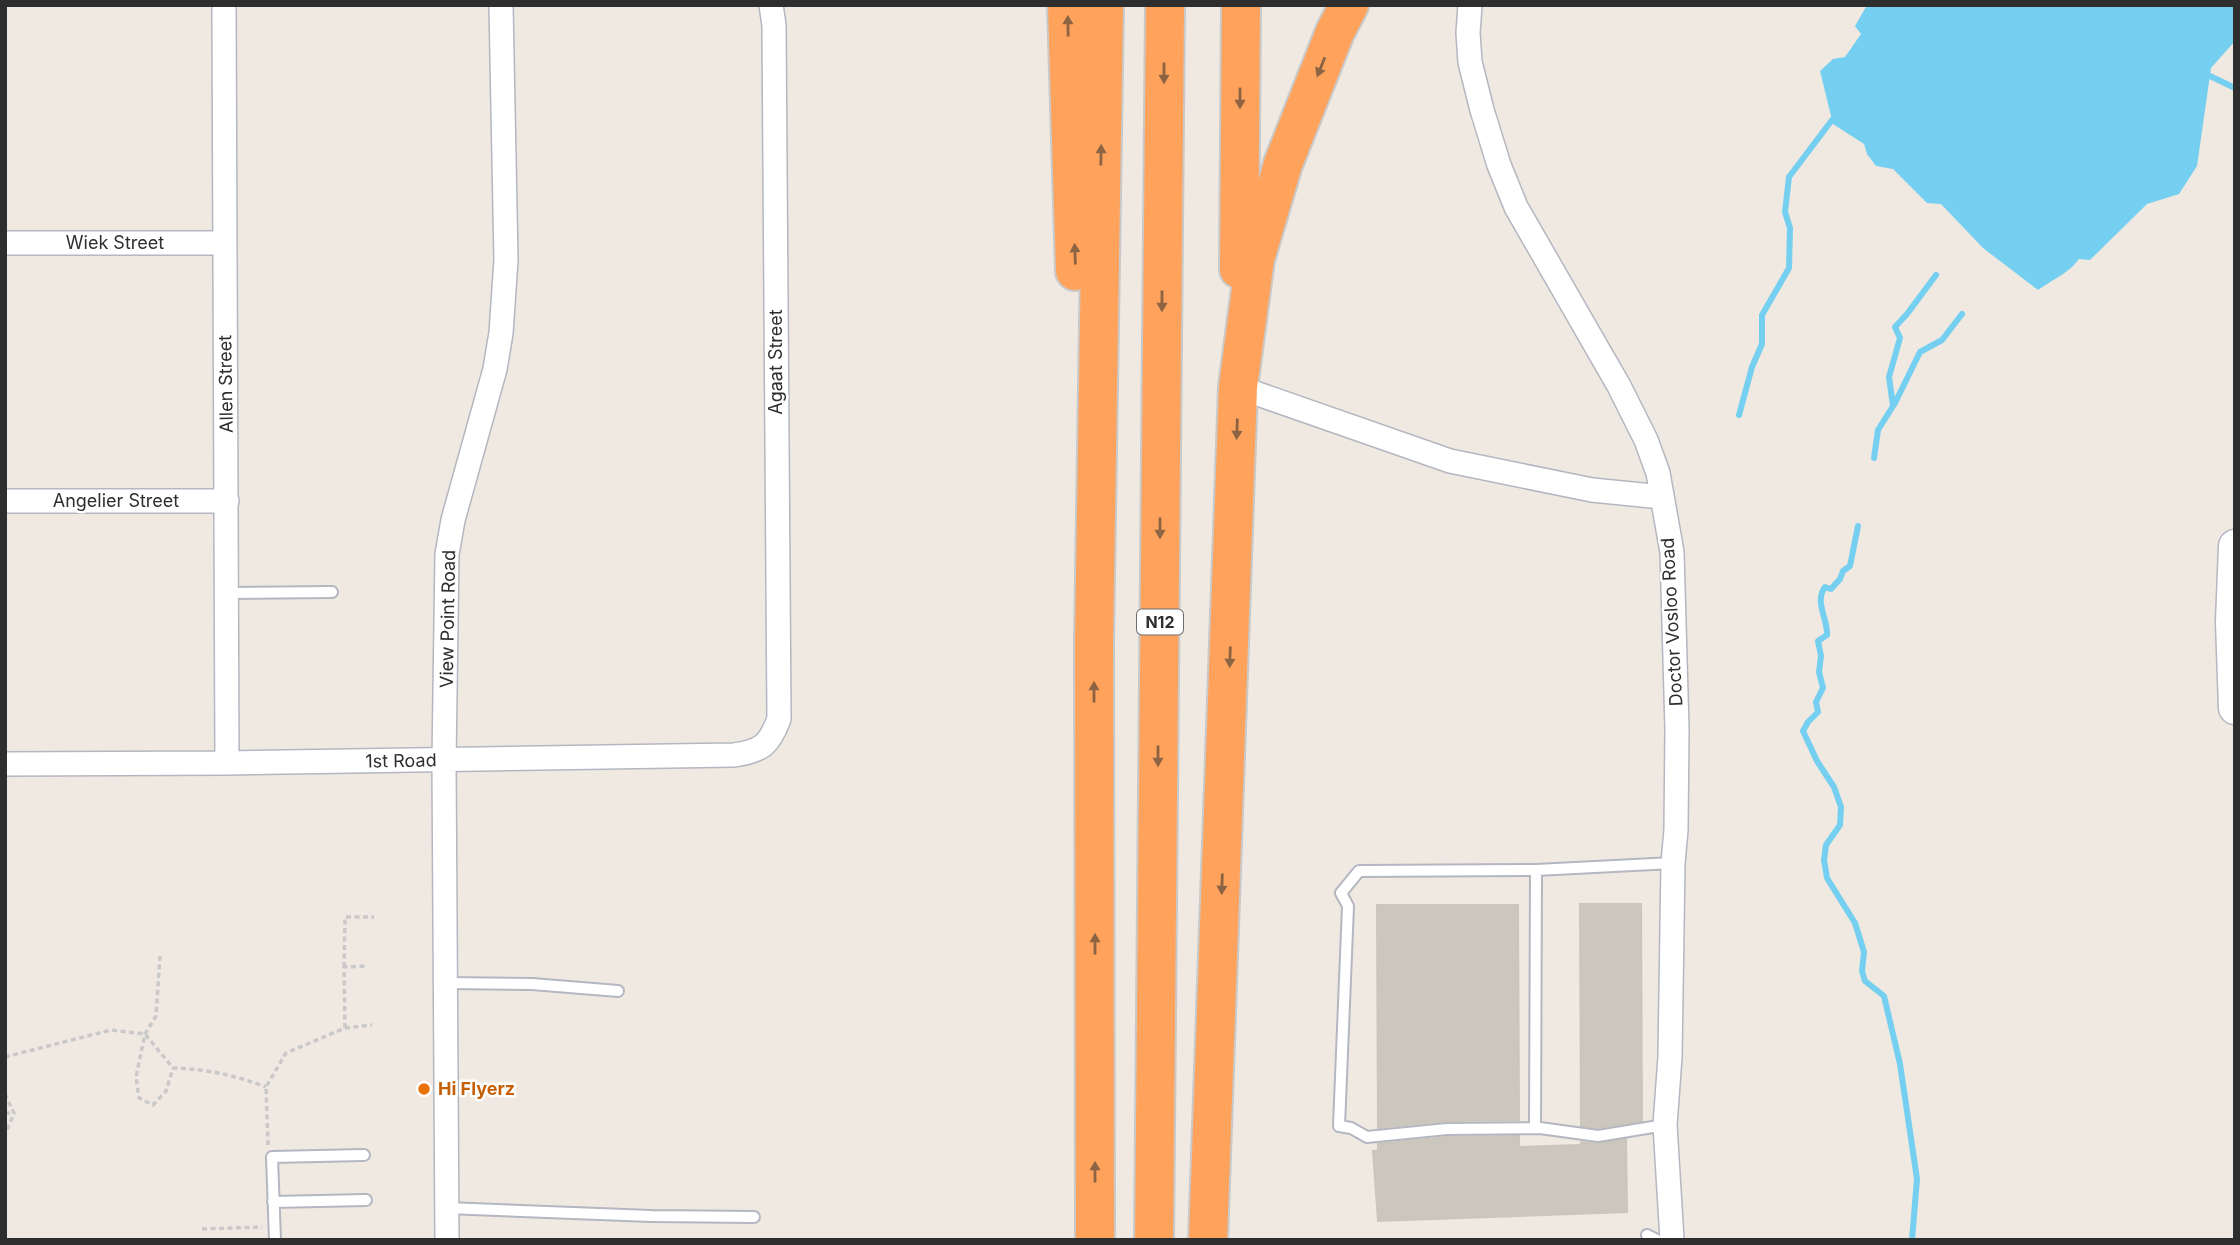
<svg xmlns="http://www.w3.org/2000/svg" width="2240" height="1245" font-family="Inter,sans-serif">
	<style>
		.water { fill: #75cff0 }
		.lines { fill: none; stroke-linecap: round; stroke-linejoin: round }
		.stream { stroke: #75cff0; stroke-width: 6 }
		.building { fill: #cbc7bf; stroke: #cbc5ba; stroke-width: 2 }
		.service-casing { stroke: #b4b7c1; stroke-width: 14 }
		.minor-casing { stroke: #b4b7c1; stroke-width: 26 }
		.secondary-casing { stroke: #b4b7c1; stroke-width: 35 }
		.motorway-casing { stroke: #c9c9c9; stroke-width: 42 }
		.path { stroke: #c9c9c9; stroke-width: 3.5; stroke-dasharray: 5 3.5; stroke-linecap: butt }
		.service { stroke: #fff; stroke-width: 10 }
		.minor { stroke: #fff; stroke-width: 23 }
		.secondary { stroke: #fff; stroke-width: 32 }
		.motorway { stroke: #ffa35c; stroke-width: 38 }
		.oneway { fill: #8c6343 }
		.food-dot { fill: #e8710a; stroke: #fff; stroke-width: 2.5 }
		.labels { text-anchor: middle; stroke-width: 5; stroke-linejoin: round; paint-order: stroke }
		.shield { fill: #fff; stroke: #6d6d6d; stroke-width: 2 }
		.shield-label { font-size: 16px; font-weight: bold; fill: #2e2e2e }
		.street-label { font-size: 18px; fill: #2e2e2e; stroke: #fff }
		.food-label { font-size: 18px; font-weight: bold; fill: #c56008; stroke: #fff; text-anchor: start }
	</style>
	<rect width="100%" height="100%" fill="#efe9e1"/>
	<path class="water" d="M1867,5H2235V41L2211,68L2197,166L2179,194L2147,204L2090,260L2079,259C2068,274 2053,279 2038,290L1983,248L1941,204L1927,203L1893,169L1876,166L1867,154L1864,144L1833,124L1820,71L1833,59L1845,57L1861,34L1855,26Z"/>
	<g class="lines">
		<path class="stream" d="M2210,76L2235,88
			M1894,405L1920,352L1942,340L1962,314
			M1739,415L1752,367L1762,344V315L1789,268L1790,228L1785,212L1789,177L1832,120
			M1874,458L1878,430L1893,406L1889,377L1900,338L1895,327L1907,314L1936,275
			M1858,526L1850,566L1843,571L1840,579L1831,589L1825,587C1814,602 1828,619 1827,635L1818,641L1821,656L1819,672L1823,688L1816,702L1818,712L1808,722L1803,731L1817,761L1834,787L1841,807L1840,825L1826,845L1824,860L1827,878L1855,923L1864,952L1862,971L1865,981L1884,996L1900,1064L1917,1179L1912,1240"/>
	</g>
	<path class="building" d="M1580,904H1641L1642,1121L1598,1128L1581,1126Z
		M1377,905H1518L1519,1120L1447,1121L1378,1128Z
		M1519,1136V1147L1581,1145V1142L1599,1144L1626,1139L1627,1212L1378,1221L1373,1151H1378V1144L1447,1137Z"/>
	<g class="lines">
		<g class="service-casing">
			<path id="service" d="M227,593L332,592
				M445,983L532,984L618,991
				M1665,1125L1598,1136L1540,1128L1447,1129L1367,1137L1351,1128L1339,1126L1348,906L1341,893L1359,871L1536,870L1673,863
				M1535,1128L1536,870
				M273,1202L366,1200
				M447,1208L651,1216L754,1217
				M1647,1235L1657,1240
				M275,1240L272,1157L364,1155"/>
		</g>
		<g class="minor-casing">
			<path id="minor" d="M224,5L227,763
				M1470,5L1468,33L1470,62L1482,110L1499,165L1516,207L1619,386L1646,440L1658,473L1672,552L1677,729L1676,830L1673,863L1670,1057L1665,1125L1672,1240
				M5,243H224
				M1238,387L1450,461L1592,490L1662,497
				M5,501H227
				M5,764L227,763L734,755C762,751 769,745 779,719L774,25L771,5
				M447,1240L444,761L447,554L453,520L495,369L501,333L506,260L501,5"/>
		</g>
		<g class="secondary-casing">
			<path id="secondary" d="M2235,546L2232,622L2235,708"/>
		</g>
		<g class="motorway-casing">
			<path id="motorway" d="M1067,5L1075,271
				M1239,269L1241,5
				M1095,1240L1094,640L1104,5
				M1154,1240L1165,5
				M1208,1240L1238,387L1255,259L1283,164L1335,32L1349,5"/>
		</g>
		<path class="path" d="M160,956L156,1016L145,1034L136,1077L139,1098L153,1105L166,1091L173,1068
			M344,967L345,917H374
			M345,1028L344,967L365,966
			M5,1057L111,1030L145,1034L173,1068C206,1069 234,1075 266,1087
			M5,1094L14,1113L5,1135
			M5,1113H14
			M268,1145L266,1087L286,1053L345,1028L372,1025
			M202,1229L262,1227"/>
		<use href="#service" class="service"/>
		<use href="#minor" class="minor"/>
		<use href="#secondary" class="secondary"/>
		<use href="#motorway" class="motorway"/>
	</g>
	<defs><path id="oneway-solid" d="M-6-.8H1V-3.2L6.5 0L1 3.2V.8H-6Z" transform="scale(1.75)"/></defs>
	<g class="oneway">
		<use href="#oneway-solid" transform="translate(1068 26) rotate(-91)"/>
		<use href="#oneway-solid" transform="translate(1321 67) rotate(112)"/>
		<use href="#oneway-solid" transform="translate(1164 73) rotate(90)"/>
		<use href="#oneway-solid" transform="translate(1240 98) rotate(90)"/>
		<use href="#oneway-solid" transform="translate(1101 155) rotate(-89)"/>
		<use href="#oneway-solid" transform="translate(1075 254) rotate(-92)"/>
		<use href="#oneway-solid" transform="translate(1162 301) rotate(90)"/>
		<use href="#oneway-solid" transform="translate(1237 429) rotate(92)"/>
		<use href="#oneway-solid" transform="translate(1160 528) rotate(90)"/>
		<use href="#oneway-solid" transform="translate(1230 657) rotate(92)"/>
		<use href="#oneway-solid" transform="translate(1094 692) rotate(-90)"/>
		<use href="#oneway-solid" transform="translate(1158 756) rotate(90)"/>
		<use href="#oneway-solid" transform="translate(1222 884) rotate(92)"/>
		<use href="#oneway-solid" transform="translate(1095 944) rotate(-90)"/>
		<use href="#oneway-solid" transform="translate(1095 1172) rotate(-90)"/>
	</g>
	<circle class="food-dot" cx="424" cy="1089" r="7"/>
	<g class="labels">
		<rect class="shield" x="1137" y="609.5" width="46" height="25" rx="5"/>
		<g class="shield-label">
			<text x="1160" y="628">N12</text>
		</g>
		<g class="street-label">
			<text x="115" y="249">Wiek Street</text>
			<text transform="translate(776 362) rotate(-90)" y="6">Agaat Street</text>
			<text transform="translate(226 384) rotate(-91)" y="6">Allen Street</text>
			<text x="116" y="507">Angelier Street</text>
			<text transform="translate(448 619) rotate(-89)" y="6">View Point Road</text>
			<text transform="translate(1672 622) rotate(-93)" y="6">Doctor Vosloo Road</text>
			<text transform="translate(401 761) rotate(-1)" y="6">1st Road</text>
		</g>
		<g class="food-label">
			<text x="438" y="1095">Hi Flyerz</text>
		</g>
	</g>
	<rect width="2240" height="1245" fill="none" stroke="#2e2e2e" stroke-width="14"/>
</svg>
